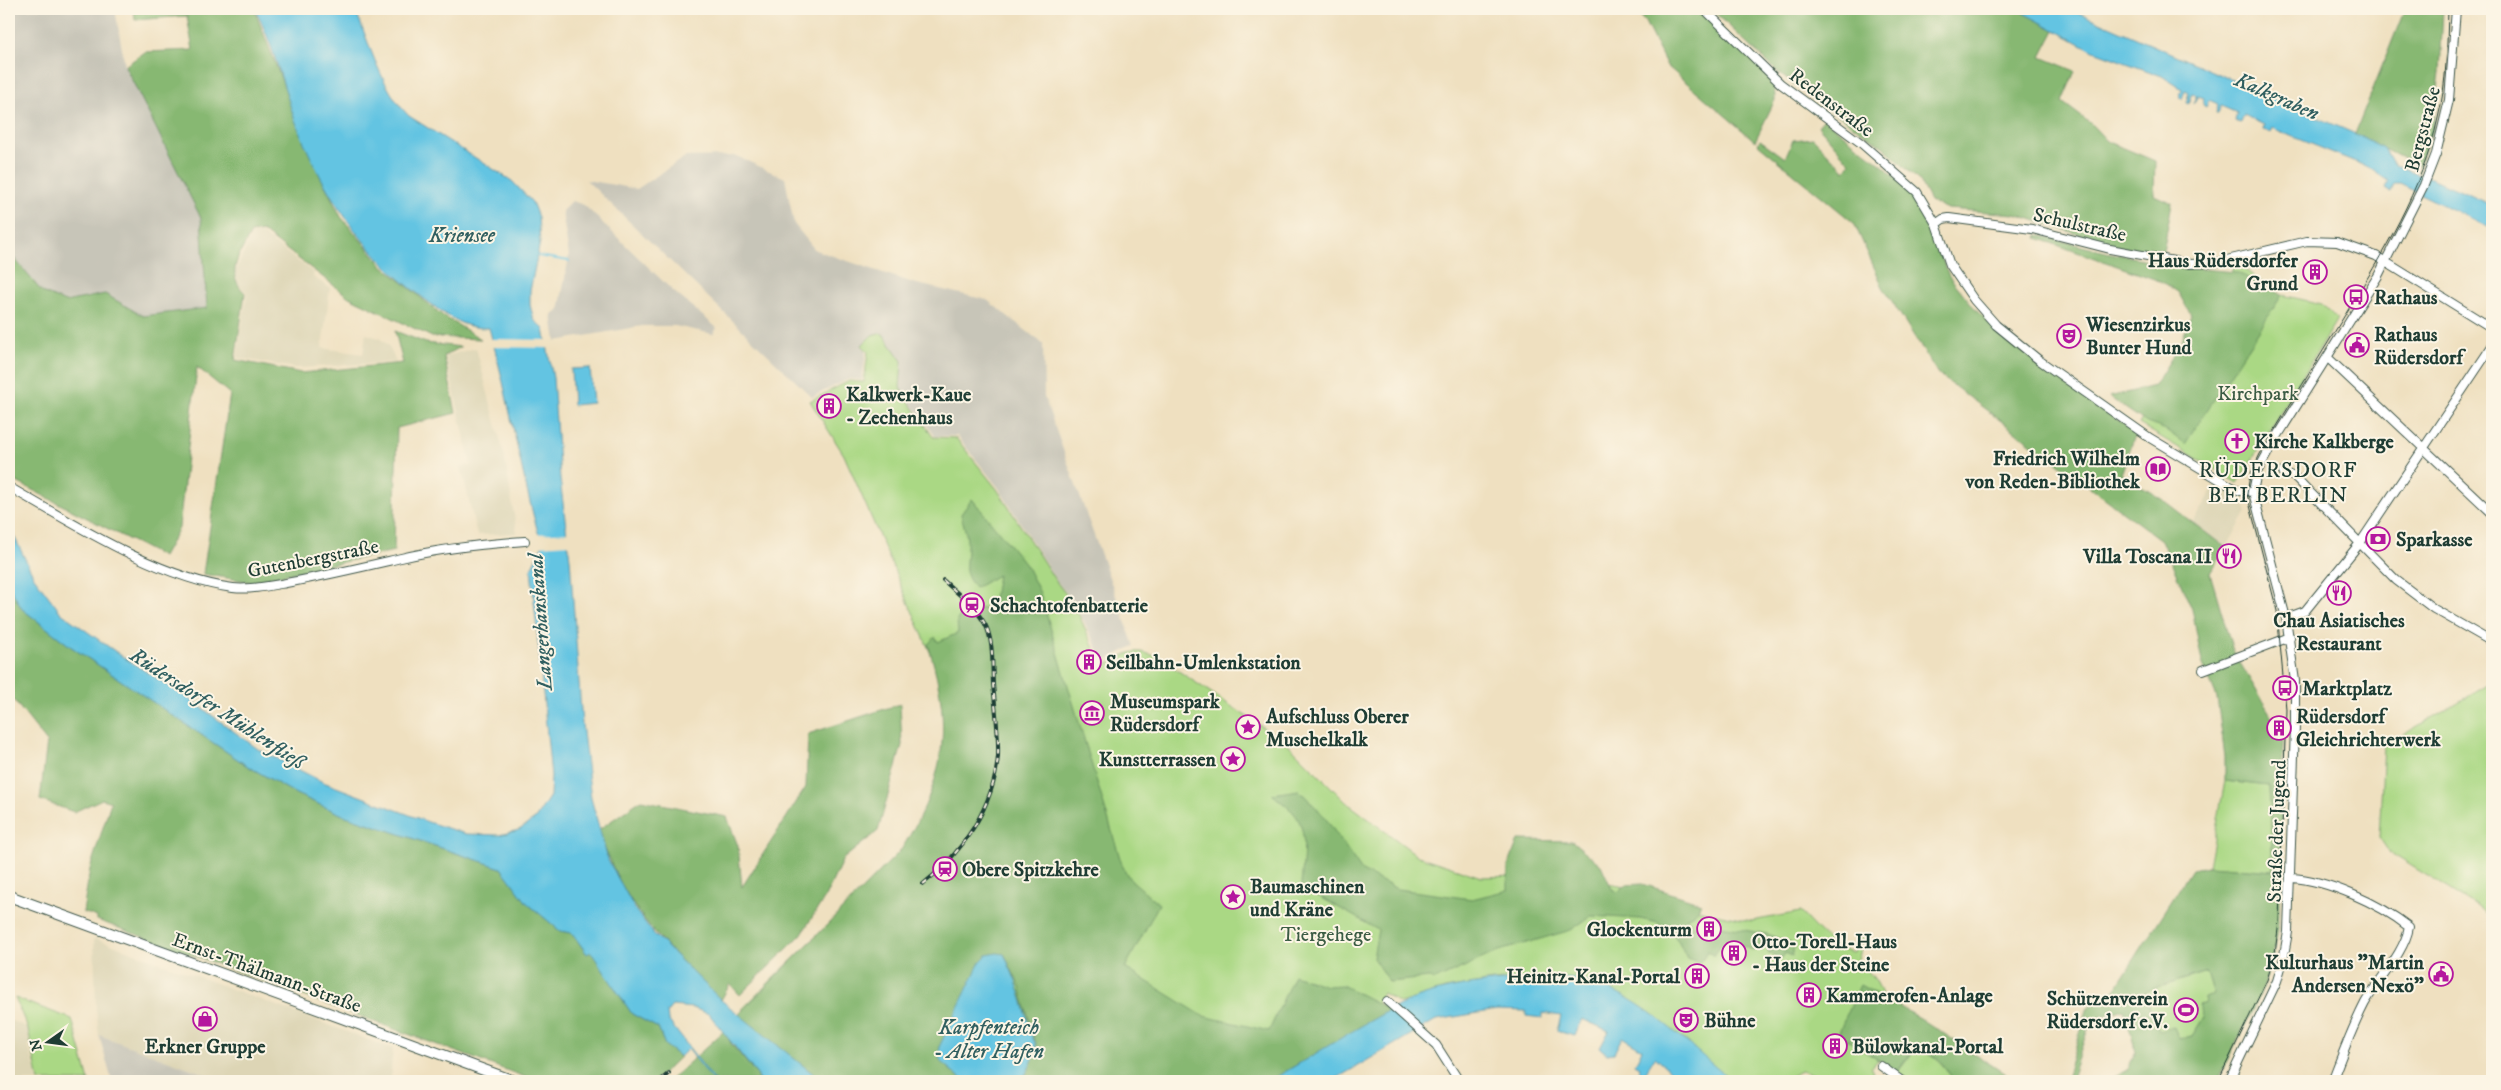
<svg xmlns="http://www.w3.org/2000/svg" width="2501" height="1090" font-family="'IM FELL DW Pica',serif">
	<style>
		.built { fill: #ddd5b5 }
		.industrial { fill: #c7c5b8 }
		.green { fill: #aad884; stroke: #648a5c }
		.forest { fill: #87b872; stroke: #537a53; fill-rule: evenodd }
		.water { fill: #64c4e2; stroke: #42808b }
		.pier { fill: #efe0c0 }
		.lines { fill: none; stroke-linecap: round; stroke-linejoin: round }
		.stream { stroke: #64c4e2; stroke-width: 2 }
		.minor-casing { stroke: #3e5549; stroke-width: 10 }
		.major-casing { stroke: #3e5549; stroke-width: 12 }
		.minor { stroke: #fff; stroke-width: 8 }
		.major { stroke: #fff; stroke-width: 10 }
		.tram { stroke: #1f3d34; stroke-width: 1 }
		.rail-casing { stroke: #1f3d34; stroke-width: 4 }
		.rail { stroke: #fcf5e5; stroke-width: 2; stroke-dasharray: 5.5; stroke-linecap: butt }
		.labels { text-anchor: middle; stroke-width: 4; stroke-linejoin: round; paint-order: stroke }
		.street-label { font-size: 20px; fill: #1f3d34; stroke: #fcf5e5 }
		.poi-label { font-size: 20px; font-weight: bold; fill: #1f3d34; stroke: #fcf5e5; text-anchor: start }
		.park-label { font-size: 20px; fill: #3b5c44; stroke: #fcf5e5 }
		.water-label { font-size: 21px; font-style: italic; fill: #305f60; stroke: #fcf5e5 }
		.quarter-label { font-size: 22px; letter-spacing: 1px; fill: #1f3d34; stroke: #fcf5e5 }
	</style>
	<rect width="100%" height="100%" fill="#fcf5e5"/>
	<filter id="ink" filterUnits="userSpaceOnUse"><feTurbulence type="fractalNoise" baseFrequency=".02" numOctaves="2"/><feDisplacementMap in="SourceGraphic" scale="10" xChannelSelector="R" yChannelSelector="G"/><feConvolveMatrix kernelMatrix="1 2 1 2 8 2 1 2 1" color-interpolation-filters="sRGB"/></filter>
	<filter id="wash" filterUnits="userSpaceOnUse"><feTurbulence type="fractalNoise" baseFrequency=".0096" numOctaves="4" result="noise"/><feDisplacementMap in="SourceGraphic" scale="20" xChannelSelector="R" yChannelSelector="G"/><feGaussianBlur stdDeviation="1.12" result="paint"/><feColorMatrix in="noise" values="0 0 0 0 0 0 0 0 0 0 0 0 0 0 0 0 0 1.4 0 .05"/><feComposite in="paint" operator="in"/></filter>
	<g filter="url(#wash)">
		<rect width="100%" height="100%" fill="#efe0c0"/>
		<path class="built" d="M259,232L314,273L313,277L330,288L322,348L363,354L366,334L379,338L388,345L396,362L296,368L237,358L247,293L238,284L235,272L252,234Z
			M476,348L504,454L517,533L477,535L461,467L471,465L446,356Z
			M2216,485L2244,504L2247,512L2226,548L2193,523Z
			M94,938L393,1049L390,1081H224L99,1035L96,1009Z
			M9,1020L29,1028V1048L38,1081H9Z"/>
		<path class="industrial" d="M9,9H115L125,66L201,218L207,308L143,316L105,294L65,302L42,292L9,252Z
			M736,156L785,178L794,224L815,250L913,283L987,300L1043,344L1044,397L1134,646L1104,661L1075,604L1056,580L998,487L957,436H935L900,388L902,361L862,345L866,352L862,380L849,379L812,397L586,180L637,189L685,157Z
			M572,201L584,205L673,291L717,328L713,334L675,326H642L556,341L552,315L559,311L569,256L562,211Z
			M99,1035L224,1081H112Z"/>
		<path class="green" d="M2236,264L2282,295L2322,304L2337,319L2238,483L2139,424Z
			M879,333L883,334L902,361L900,388L933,437L956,438L997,489L1055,580L1075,606L1101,664C1112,666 1123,652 1136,652C1142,651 1150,655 1156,656L1288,744L1346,802L1418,856L1481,877L1559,875L1632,887L1705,912L1752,921L1800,912C1816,928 1831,949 1854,952L1859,935L1864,939L1857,964C1871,972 1877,980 1882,995L1841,1034L1878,1060L1871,1068L1873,1073L1867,1081H1840L1801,1071L1782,1081H1733L1704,1059L1689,1043L1642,1007L1580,980L1536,978L1493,981L1445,989L1400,1003L1383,993L1376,1005L1147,1081H870L817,1061L742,1009L907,847C923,819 939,788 944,755C949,729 942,694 937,668L844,455L810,401L849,381L864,382L868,352L862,345L872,335Z
			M2492,682V916L2389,852L2379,837L2384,746Z
			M2225,781L2269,786L2273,871L2209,866Z
			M2207,972L2214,995L2202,1010L2204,1017L2192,1036L2179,1039L2159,1031L2144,992Z
			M15,998L72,1019L89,1081H39L28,1029Z
			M1915,1049C1933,1053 1945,1064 1953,1081H1911L1897,1073Z"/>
		<path class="forest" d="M134,9H254L314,163L341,217L383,266L443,316L481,339L432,337L349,297L262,231L251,233C240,255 224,273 245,293L235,360L301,373L403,363L395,331L426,343L461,347L444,356L456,413L397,428L394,551L251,582L203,574L230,394L197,367L179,528L163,557L9,478V252L42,292L65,302L105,294L143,316L207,308L201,218L125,66L145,52L193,50L187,16L135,20Z
			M1633,9H1701L1774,80L1775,100L1755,141L1667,66L1645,22Z
			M1711,9H2016L2055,30L2041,57L2075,71L2062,102L2090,123L2107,141L2155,161L2154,195L2172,203L2162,257L2111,245L2015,214L1947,209L1930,201L1920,182L1885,148L1781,75Z
			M2405,9H2443L2440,73L2433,129L2418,166L2355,134Z
			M1824,119L1887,169L1917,198L1949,276L1977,311L2003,337L2136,433L2121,474L2163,500L2226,548L2210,573L2233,651L2275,722L2277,734L2283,738L2279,917L2272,961L2260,995L2217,1081H2106L2127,1070L2136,1052L2124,1009L2091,1020L2070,1081H2065L2088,1007L2114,991L2192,869L2209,866L2273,871L2269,786L2225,781V757L2217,698L2202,662L2192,609L2161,540L1938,374L1883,287L1854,223L1758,144L1760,140L1785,158L1793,140L1813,138L1845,171L1850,163L1818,126ZM2207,972L2214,995L2204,998L2205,1003L2199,1005L2204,1017L2192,1036L2179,1039L2174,1027L2159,1031L2144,992Z
			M2038,235L2110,253L2190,268L2236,272L2282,295L2185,444L2166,430L2147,423L2109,397L2154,386L2181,343L2191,315L2178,292L2160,281L2037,238Z
			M972,499L1026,565L1040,593L1122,865L1129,878L1159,904L1125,968L1203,1016L1269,1031L1294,975L1327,986L1342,985L1391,1010L1269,1081H1022L1031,1064L1036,1045L1020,987L1004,954L941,1062L964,1081H827L816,1076L738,1015L901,850C947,776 953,727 928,644L935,637L938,642L958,633L957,620L966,608L992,609L998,575L975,588C961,570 967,566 967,546C968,536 963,524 961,514Z
			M9,586L22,609L70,646L246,765L296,794L343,815L501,868L527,903L560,931L572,933L587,954L591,951L632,1014L658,1028L665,1045L680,1057L655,1081H536L97,920V917L83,912L90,869L111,802L102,799L74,812L40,800L47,742L9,694Z
			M900,704L902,745L878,831L843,859L825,897L801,935L740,995L730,984L721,1000C662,942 626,912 598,830L641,800L727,817L738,846L742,887L806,787L808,734Z
			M1299,790L1324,816L1362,871L1397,889L1472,899L1508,890V866L1518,840L1572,841L1601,865L1612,889L1618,892L1625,885L1643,884L1701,903L1694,914L1685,918L1707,936L1716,931L1715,925L1767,934L1795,945L1792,956L1785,953L1782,959L1768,953L1770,947L1763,943L1753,950L1724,939L1714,956L1707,951L1700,963L1687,958L1678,940L1658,923L1640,919L1591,916L1571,930L1499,951L1435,980L1429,978L1389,982L1373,958L1378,930L1301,886C1302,865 1310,830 1293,812C1287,806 1279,800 1272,794Z
			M1860,985L1920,1018L2016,1081H1953C1945,1063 1934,1053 1915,1048L1897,1072L1838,1034Z
			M724,1031L732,1045L758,1076V1081H669Z"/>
		<path class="water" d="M255,9H355C370,45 381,88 409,116L512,181L532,202L538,217L540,242L530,291V305L534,320L544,329L553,378L560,479L570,559L582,724L591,798L608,860L635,909L653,933L721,1000L816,1076L827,1081H758V1076L709,1014L693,1008L672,1006L667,1012L668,1020L715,1081H713L688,1049L680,1057L665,1045L658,1028L632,1014L591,952L587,954L572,933L560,931L527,903L501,868L343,815L296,794L246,765L70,646L22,609L9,586V526L34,577L61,613L126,659L191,700L258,749L323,782L428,822L466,834L499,835L519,830L535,819L550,796L551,776L531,569L542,546C520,474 510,400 489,328C461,329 443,313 422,297C362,252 321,190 295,120C282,83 273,44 255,9Z
			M2016,9H2070L2360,136L2384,148L2394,165L2436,180L2492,205V229L2400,184H2394L2391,192L2385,188L2388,181L2368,167L2272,128L2270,132L2263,130L2264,125L2244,115L2241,123L2235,121L2237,113L2221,106L2218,113H2216L2218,104L2209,100L2206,107L2203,105L2204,98L2198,96L2193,104L2196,95L2192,93L2188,104L2186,103L2189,92L2185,90L2182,99L2179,98L2182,89L2162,76L2094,51Z
			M590,368L593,403L573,405L571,369Z
			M997,953L1004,954C1017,982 1024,1001 1030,1031C1031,1036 1035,1041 1036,1045C1036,1058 1027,1071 1022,1081H964L941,1062L939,1056L940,1045L980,962L987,955Z
			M1536,978C1551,979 1567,977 1582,980C1642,993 1686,1045 1733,1081H1681L1655,1057L1643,1076L1638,1073L1640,1067L1635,1064L1642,1049L1622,1037L1614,1053L1607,1054L1600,1048L1609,1031L1582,1019L1575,1036L1557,1031L1561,1016L1543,1013L1542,1018L1526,1016V1011L1497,1010L1436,1020L1332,1081H1269C1312,1057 1354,1028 1398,1006C1440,985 1490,982 1536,978Z"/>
		<path class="pier" d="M489,339L548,340V348L492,347Z
			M570,532L571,544L539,546L536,534Z"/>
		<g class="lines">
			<path class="stream" d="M538,256L569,261"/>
		</g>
	</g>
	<g filter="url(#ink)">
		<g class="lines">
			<g class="minor-casing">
				<path id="minor" d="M1704,9L1781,84L1861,143L1917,192L1936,224L1950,265L1974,300L1996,325L2039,360L2150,438L2232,487L2240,491L2253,492
					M1936,224L1943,219L1949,218L2032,229L2110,249L2190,264L2214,263L2307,241L2337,242L2376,256L2492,328
					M2327,357L2492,513
					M2283,472L2296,478L2396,580L2434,609L2492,642
					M9,487C72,523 160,579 233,588C250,590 269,586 286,583C324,576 362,567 401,558C442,548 483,544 525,541
					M2286,618L2305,611L2360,543L2492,346
					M2203,670L2290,637
					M2291,878C2328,880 2380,904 2409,927C2405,952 2378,980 2365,1003C2352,1028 2342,1055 2332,1081
					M1387,1001L1436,1045L1459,1081
					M1881,1066L1902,1081
					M2229,1081L2277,981L2283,961L2288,932L2295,726V681L2286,618L2253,492L2257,472L2272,445L2378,276L2424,185L2436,154L2449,100L2456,9"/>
			</g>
			<g class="major-casing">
				<path id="major" d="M9,896L514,1081"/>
			</g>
			<use href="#minor" class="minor"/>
			<use href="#major" class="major"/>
			<path class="tram" d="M2218,1081L2267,980L2275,953L2279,921L2286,709L2277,611L2247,494L2250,475L2260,454C2288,408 2316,362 2345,315C2383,253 2422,190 2438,118C2447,82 2447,45 2448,9"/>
			<g class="rail-casing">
				<path id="rail" d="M923,884C962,854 994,806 998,756C999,732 995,708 993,684C992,665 994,641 985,624C975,606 958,594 943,580
					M660,1081L669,1073"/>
			</g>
			<use href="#rail" class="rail"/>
		</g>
	</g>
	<defs>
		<g id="building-ring" transform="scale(1.25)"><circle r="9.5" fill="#fcf5e5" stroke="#b5179e" stroke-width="1.5"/><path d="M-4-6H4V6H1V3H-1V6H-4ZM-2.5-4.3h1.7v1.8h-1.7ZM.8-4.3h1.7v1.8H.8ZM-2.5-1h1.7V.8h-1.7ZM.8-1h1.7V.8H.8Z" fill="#b5179e"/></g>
		<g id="bus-ring" transform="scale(1.25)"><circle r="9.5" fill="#fcf5e5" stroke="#b5179e" stroke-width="1.5"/><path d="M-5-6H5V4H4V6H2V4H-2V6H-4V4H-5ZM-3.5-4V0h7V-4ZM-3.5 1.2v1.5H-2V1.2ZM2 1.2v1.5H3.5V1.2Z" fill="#b5179e"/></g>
		<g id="theatre-ring" transform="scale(1.25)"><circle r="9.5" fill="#fcf5e5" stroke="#b5179e" stroke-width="1.5"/><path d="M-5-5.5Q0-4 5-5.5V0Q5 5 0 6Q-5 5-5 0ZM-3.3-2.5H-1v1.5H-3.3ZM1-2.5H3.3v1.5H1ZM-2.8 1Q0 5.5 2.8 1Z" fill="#b5179e"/></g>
		<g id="civic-ring" transform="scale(1.25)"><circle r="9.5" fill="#fcf5e5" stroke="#b5179e" stroke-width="1.5"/><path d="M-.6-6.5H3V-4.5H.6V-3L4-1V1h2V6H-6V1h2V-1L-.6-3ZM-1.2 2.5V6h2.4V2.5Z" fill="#b5179e"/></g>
		<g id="church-ring" transform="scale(1.25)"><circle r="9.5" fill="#fcf5e5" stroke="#b5179e" stroke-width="1.5"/><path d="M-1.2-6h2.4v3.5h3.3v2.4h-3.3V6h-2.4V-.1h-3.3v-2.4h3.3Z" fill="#b5179e"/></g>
		<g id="library-ring" transform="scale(1.25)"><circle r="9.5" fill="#fcf5e5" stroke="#b5179e" stroke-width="1.5"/><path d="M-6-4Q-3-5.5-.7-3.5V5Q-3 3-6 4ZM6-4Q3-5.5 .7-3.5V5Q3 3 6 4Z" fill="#b5179e"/></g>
		<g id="bank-ring" transform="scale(1.25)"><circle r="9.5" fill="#fcf5e5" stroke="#b5179e" stroke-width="1.5"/><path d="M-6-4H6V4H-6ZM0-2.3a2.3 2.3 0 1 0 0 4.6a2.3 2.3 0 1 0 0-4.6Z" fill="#b5179e"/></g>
		<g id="restaurant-ring" transform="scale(1.25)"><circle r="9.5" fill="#fcf5e5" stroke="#b5179e" stroke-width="1.5"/><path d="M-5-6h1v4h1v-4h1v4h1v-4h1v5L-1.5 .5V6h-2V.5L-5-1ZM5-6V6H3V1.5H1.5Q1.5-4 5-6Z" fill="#b5179e"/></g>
		<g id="station-ring" transform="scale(1.25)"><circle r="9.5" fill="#fcf5e5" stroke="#b5179e" stroke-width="1.5"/><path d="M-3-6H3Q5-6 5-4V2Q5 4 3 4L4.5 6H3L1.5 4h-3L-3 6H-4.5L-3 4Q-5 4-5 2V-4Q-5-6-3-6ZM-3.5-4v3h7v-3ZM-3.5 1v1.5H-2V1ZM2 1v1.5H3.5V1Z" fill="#b5179e"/></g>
		<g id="museum-ring" transform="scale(1.25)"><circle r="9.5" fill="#fcf5e5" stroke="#b5179e" stroke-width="1.5"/><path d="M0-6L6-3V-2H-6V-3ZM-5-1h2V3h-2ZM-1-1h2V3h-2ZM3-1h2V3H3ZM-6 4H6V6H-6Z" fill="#b5179e"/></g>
		<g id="sight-ring" transform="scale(1.25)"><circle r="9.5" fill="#fcf5e5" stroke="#b5179e" stroke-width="1.5"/><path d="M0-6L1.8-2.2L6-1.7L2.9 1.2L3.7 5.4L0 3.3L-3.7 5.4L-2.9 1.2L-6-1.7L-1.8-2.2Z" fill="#b5179e"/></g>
		<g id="stadium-ring" transform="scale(1.25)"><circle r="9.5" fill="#fcf5e5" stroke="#b5179e" stroke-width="1.5"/><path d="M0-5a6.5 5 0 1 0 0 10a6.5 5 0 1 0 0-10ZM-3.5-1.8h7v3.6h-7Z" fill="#b5179e"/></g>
		<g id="shop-ring" transform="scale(1.25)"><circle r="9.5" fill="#fcf5e5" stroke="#b5179e" stroke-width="1.5"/><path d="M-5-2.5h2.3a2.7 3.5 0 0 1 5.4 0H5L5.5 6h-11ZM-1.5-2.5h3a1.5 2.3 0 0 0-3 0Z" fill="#b5179e"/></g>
	</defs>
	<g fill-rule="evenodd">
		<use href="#building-ring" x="2315" y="272"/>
		<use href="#bus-ring" x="2356" y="297"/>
		<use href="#theatre-ring" x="2069" y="336"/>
		<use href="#civic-ring" x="2357" y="345"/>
		<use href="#building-ring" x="829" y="406"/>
		<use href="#church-ring" x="2237" y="441"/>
		<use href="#library-ring" x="2158" y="469"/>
		<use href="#bank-ring" x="2378" y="539"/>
		<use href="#restaurant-ring" x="2229" y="556"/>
		<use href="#restaurant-ring" x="2339" y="593"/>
		<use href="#station-ring" x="972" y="605"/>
		<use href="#building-ring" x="1089" y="662"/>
		<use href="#bus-ring" x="2285" y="688"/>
		<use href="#museum-ring" x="1092" y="713"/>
		<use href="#sight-ring" x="1248" y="727"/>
		<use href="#building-ring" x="2279" y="728"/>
		<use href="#sight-ring" x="1233" y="759"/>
		<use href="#station-ring" x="945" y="869"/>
		<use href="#sight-ring" x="1233" y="897"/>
		<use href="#building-ring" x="1709" y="929"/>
		<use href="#building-ring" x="1734" y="953"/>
		<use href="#civic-ring" x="2441" y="974"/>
		<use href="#building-ring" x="1697" y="976"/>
		<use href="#building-ring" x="1809" y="995"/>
		<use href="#stadium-ring" x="2186" y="1010"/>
		<use href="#shop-ring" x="205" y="1019"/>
		<use href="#theatre-ring" x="1686" y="1020"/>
		<use href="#building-ring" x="1835" y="1046"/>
	</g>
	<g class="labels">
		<g class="street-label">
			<text transform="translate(1832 102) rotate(37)" y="7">Redenstraße</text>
			<text transform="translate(2422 129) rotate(-75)" y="7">Bergstraße</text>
			<text transform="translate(2080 224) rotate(13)" y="7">Schulstraße</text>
			<text transform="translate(313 558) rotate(-11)" y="7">Gutenbergstraße</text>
			<text transform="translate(2276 831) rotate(-88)" y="7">Straße der Jugend</text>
			<text transform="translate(267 972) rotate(20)" y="7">Ernst-Thälmann-Straße</text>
		</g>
		<g class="poi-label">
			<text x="2298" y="267" text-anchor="end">Haus Rüdersdorfer<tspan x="2298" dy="23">Grund</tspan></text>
			<text x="2374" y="304">Rathaus</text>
			<text x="2086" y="331">Wiesenzirkus<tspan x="2086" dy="23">Bunter Hund</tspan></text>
			<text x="2374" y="341">Rathaus<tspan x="2374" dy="23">Rüdersdorf</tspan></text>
			<text x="846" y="401">Kalkwerk-Kaue<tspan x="846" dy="23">- Zechenhaus</tspan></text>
			<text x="2254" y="448">Kirche Kalkberge</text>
			<text x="2140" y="465" text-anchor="end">Friedrich Wilhelm<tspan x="2140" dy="23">von Reden-Bibliothek</tspan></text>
			<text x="2396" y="546">Sparkasse</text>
			<text x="2212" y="563" text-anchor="end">Villa Toscana II</text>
			<text x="990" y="612">Schachtofenbatterie</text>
			<text x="2339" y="627" text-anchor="middle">Chau Asiatisches<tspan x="2339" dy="23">Restaurant</tspan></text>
			<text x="1106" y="669">Seilbahn-Umlenkstation</text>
			<text x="2302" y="695">Marktplatz</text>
			<text x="1110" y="708">Museumspark<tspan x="1110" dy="23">Rüdersdorf</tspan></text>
			<text x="1266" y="723">Aufschluss Oberer<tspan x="1266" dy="23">Muschelkalk</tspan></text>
			<text x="2296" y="723">Rüdersdorf<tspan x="2296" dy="23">Gleichrichterwerk</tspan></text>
			<text x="1216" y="766" text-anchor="end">Kunstterrassen</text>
			<text x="962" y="876">Obere Spitzkehre</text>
			<text x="1250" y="893">Baumaschinen<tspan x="1250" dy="23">und Kräne</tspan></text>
			<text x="1692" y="936" text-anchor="end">Glockenturm</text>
			<text x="1752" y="948">Otto-Torell-Haus<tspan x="1752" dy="23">- Haus der Steine</tspan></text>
			<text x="2424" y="969" text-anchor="end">Kulturhaus "Martin<tspan x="2424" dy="23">Andersen Nexö"</tspan></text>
			<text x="1680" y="983" text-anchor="end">Heinitz-Kanal-Portal</text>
			<text x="1826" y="1002">Kammerofen-Anlage</text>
			<text x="2168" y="1005" text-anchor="end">Schützenverein<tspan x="2168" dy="23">Rüdersdorf e.V.</tspan></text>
			<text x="1704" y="1027">Bühne</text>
			<text x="205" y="1053" text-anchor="middle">Erkner Gruppe</text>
			<text x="1852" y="1053">Bülowkanal-Portal</text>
		</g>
		<g class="park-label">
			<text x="2258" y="400">Kirchpark</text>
			<text x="1326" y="941">Tiergehege</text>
		</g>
		<g class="water-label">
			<text transform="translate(2277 96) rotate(24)" y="7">Kalkgraben</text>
			<text x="462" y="242">Kriensee</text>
			<text transform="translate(540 622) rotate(-94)" y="7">Langerhanskanal</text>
			<text transform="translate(218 708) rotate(33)" y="7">Rüdersdorfer Mühlenfließ</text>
			<text x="989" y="1034">Karpfenteich<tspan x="989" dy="24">- Alter Hafen</tspan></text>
		</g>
		<g class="quarter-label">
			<text x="2278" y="477">RÜDERSDORF<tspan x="2278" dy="25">BEI BERLIN</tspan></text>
		</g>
	</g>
	<rect width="2501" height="1090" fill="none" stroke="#fcf5e5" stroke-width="30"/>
	<g transform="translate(48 1042) rotate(256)" stroke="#fcf5e5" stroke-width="4" paint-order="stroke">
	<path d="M0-4L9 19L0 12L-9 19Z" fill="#1f3d34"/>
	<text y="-8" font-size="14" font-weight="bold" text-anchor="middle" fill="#1f3d34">N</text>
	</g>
</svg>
